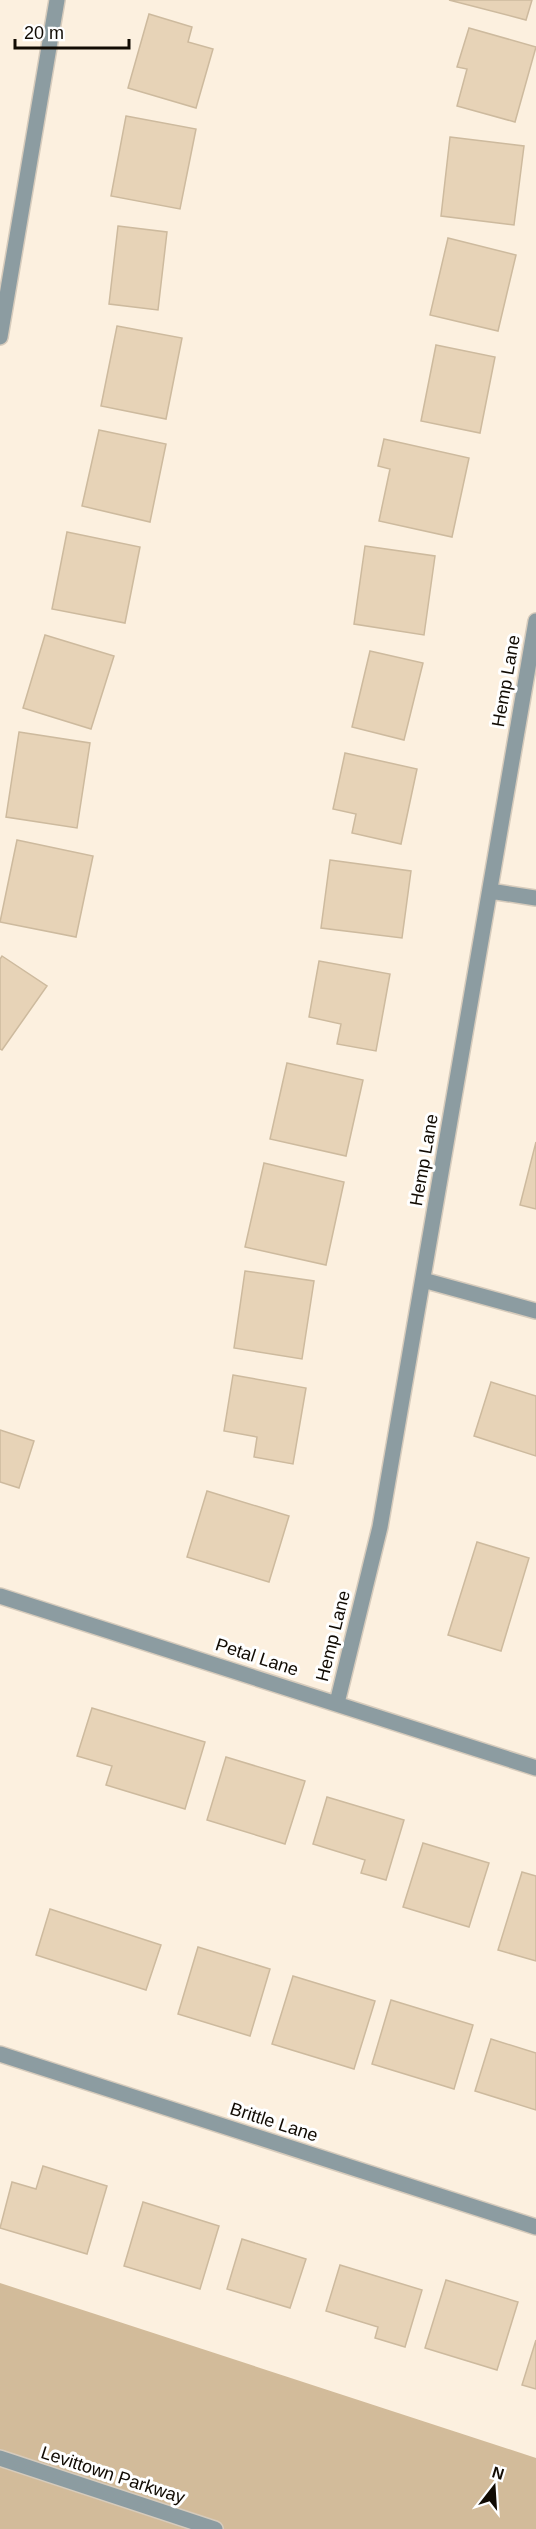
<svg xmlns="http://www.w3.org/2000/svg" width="536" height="2529" font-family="Arial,sans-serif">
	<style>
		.green { fill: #d2bb9a }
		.building { fill: #e7d3b7; stroke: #cdba9e; stroke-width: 1.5 }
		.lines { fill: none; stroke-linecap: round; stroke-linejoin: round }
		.minor-casing { stroke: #d6cbbc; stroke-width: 18 }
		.tertiary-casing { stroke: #d6cbbc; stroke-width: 18 }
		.minor { stroke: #8c9ca1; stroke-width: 15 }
		.tertiary { stroke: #8c9ca1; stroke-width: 15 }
		.labels { text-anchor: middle; stroke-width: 6; stroke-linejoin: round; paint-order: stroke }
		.street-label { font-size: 18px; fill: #110b03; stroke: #fff }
	</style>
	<rect width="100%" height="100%" fill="#fcf0df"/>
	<path class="green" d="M0,2283L536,2458V2529H0Z"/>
	<path class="building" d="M449,0H532L526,20Z
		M149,14L192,27L188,42L213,49L196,108L128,88Z
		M469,28L536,47L515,122L457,106L467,69L457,67Z
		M126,116L196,129L180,209L111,196Z
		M450,137L524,146L514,225L441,216Z
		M118,226L167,232L158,310L109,304Z
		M448,238L516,255L498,331L430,315Z
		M117,326L182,338L166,419L101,406Z
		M436,345L495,357L480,433L421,421Z
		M99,430L166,444L150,522L82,506Z
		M384,439L469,458L452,537L379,521L390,469L378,466Z
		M67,532L140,547L125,623L52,609Z
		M365,546L435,556L424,635L354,624Z
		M45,635L114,656L91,729L23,708Z
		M370,651L423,663L404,740L352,727Z
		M19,732L90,743L77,828L6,817Z
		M345,753L417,769L401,844L352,833L356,814L333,809Z
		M17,840L93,856L76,937L0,922Z
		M330,860L411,871L402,938L321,928Z
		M2,956L47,986L2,1050L0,1049V959Z
		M319,961L390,974L376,1051L337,1044L341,1024L309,1017Z
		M287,1063L363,1080L346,1156L270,1139Z
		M536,1142V1209L520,1205Z
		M264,1163L344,1182L326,1265L245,1247Z
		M245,1271L314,1281L302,1359L234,1348Z
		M233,1375L306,1388L293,1464L254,1457L257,1437L224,1431Z
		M491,1382L536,1396V1456L474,1436Z
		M0,1430L34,1441L19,1488L0,1482Z
		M207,1491L289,1516L269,1582L187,1557Z
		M477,1542L529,1558L501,1651L448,1635Z
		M92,1708L205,1742L185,1809L106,1785L112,1766L77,1756Z
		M226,1757L305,1781L285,1844L207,1820Z
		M327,1797L404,1820L386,1880L361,1873L365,1860L313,1844Z
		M423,1843L489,1863L469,1927L403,1907Z
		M522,1872L536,1876V1961L498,1950Z
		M50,1909L161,1945L146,1990L36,1955Z
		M198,1947L270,1969L250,2036L178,2014Z
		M293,1976L375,2001L354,2069L272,2044Z
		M391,2000L473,2025L454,2089L372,2064Z
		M491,2039L536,2053V2110L475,2091Z
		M43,2166L107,2186L87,2254L0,2228L12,2182L36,2189Z
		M143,2202L219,2226L200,2289L124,2266Z
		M242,2239L306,2259L290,2308L227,2289Z
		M340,2265L422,2290L405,2347L375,2338L378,2327L326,2311Z
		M446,2280L518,2302L497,2370L425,2348Z
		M536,2340V2389L522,2385Z"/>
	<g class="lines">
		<g class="minor-casing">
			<path id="minor" d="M0,337L57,0
				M490,891L536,898
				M423,1280L536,1311
				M0,1596L536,1768
				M337,1703L380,1527L536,621
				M0,2054L536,2227"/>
		</g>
		<g class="tertiary-casing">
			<path id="tertiary" d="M0,2458L215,2529"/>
		</g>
		<use href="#minor" class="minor"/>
		<use href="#tertiary" class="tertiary"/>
	</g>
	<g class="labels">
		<g class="street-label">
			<text transform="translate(506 681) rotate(-80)" y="6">Hemp Lane</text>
			<text transform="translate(424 1160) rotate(-80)" y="6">Hemp Lane</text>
			<text transform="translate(333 1636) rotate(-76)" y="6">Hemp Lane</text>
			<text transform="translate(257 1657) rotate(18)" y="6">Petal Lane</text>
			<text transform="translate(274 2122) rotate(18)" y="6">Brittle Lane</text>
			<text transform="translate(113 2475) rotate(18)" y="6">Levittown Parkway</text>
		</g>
	</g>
	<g transform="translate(494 2487) rotate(17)" stroke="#ffffff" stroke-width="4.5" paint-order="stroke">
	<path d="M0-4.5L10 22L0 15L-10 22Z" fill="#110b03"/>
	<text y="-9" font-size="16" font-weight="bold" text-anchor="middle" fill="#110b03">N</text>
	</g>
	<path d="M15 39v9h114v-9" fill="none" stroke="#110b03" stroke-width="3"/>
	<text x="24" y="39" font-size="18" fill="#110b03" stroke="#ffffff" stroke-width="4.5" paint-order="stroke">20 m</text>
</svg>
